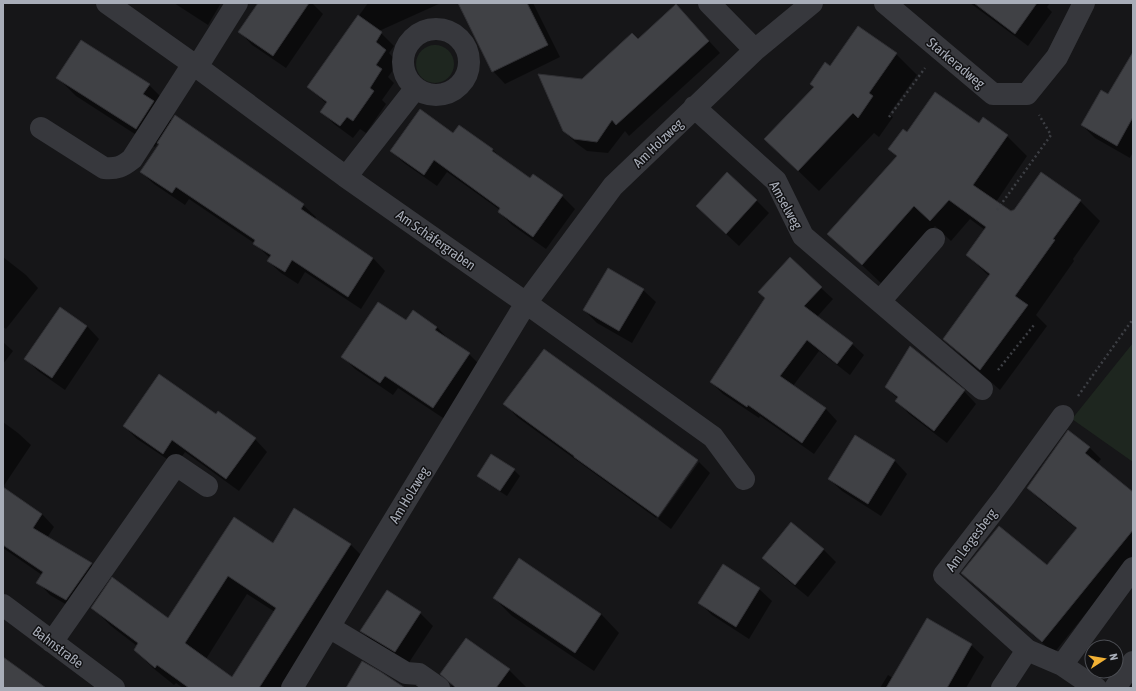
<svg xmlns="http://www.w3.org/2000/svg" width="1136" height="691" font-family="'Asap Condensed',sans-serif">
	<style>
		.green { fill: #1e261f }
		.shadow { fill: #0007 }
		.building { fill: #404145; stroke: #303034; fill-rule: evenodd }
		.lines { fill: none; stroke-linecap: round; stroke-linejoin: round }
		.path { stroke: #3d3f44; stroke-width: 2.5; stroke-dasharray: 2 3; stroke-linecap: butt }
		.minor { stroke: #37383d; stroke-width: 22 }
		.labels { text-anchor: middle; stroke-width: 3; stroke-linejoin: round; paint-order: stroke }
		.street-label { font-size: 14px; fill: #a8adb8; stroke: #111113 }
	</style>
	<rect width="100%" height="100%" fill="#161618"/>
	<path class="green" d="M416 64a19 19 0 1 1 38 0a19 19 0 1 1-38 0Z
		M1133,343V462L1072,419Z"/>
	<path class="shadow" d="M174,3H221L208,25Z
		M259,3H312L323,14L286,68L252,45L240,32Z
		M368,3H441L379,31L394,46L389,53L398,63L388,77L394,83L382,100L386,104L366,133L360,129L353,138L334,124L322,112L327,104L308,87Z
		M484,3H533L560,57L505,84L493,71Z
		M970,3H1050L1047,7L1052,12L1028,46Z
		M688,18L720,53L629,136L625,131L608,153L587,151L576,143L564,131L582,80L638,40Z
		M858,27L896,54L917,75L889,114L893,117L879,137L874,133L819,191L786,159L815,87Z
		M1133,53V152L1130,158L1095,138L1082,125L1109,95Z
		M58,78L149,85L167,103L162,111L172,121L303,205L316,217L315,220L373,258L385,271L361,309L305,272L298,284L281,273L268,261L270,258L254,243L189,199L185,205L154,184L141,172L160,144L158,142L155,147L76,96Z
		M979,125L1007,136L1027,156L996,202L1012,213L1080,201L1100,221L1073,259L1074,261L1036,315L1047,326L1000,390L965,359L944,339L990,277L967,255L985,230L970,219L951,241L935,226L882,284L829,234L897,157L889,149L908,134Z
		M459,126L493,150L503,160L530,179L562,196L575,209L546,249L512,225L499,212L500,210L447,172L437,186L404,163L391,151L453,135Z
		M756,200L769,213L739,246L710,219Z
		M3,257L26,275L38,288L6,329L3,327Z
		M821,288L833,299L817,317L852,344L864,355L850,375L819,351L793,386L826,409L837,421L814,454L760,416L759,418L723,394L711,382Z
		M643,290L656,302L632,343L597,323L584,310Z
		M407,322L437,327L449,340L469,354L482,367L446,420L398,388L393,395L355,369L343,357Z
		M87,326L99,339L65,390L38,371L26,359Z
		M3,342L13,351L3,364Z
		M544,350L699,461H696L656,518L517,417L505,404Z
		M886,387L964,391L976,404L947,443L909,414L897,401L898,399Z
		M216,415L255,439L267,452L239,491L185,452L176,465L137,439L124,426Z
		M3,422L18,433L31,445L3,487Z
		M1069,431L1090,448L1101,459L1097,464L1133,493V555L1054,653L974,585L962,573L1047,567L1077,529L1039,499L1028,487Z
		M855,437L895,461L907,474L881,516L842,491L829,479Z
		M699,462L710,473L671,529L658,519Z
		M514,470L520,476L507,496L485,482L479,476Z
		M13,494L42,514L54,527L47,538L91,564L104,577L79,612L50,595L38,582L42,575L3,548V508Z
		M295,510L351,545L369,563L289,688H254L275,612L247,594L206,659L245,688H183L176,683L174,685L153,668L135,650L137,646L111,626L93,608L168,620L234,518L273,544Z
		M823,549L836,562L808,597L776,571L763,558Z
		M759,589L772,601L749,639L712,615L700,603Z
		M388,591L420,613L433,626L408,664L374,643L361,631Z
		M494,598L601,614L619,633L594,671L512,616Z
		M971,645L984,657L966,688H880L888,675L893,678Z
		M509,670L526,687L525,688H452L451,683Z"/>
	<path class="building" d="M258,3H309L273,56L238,32Z
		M458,3H527L548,45L492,72Z
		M974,3H1037L1015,34Z
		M676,4L709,41L616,125L612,120L597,142L574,139L563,131L538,74L582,79L632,33L638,39Z
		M358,15L382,32L376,42L386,50L376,65L382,69L370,88L374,91L353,121L347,117L340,126L320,112L327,102L307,87Z
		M858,26L897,53L869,93L873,96L858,118L853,113L798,171L764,139L814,87L810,84L825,62L830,66Z
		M81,40L150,84L143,94L154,101L136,129L56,78Z
		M1133,52V117L1117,146L1081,125L1101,90L1108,94Z
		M935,92L979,123L983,117L1008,135L973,185L1011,211L1013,210H1014L1041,172L1081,200L1053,239L1055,240L1015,296L1028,305L980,370L943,339L990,274L966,255L986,227L949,200L930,221L914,206L862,265L827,234L897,156L888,149L903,129L907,132Z
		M420,109L453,133L459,125L493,149L492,151L530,178L533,174L563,195L533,237L498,212L500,208L434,160L424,175L390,151Z
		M175,115L304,204L301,209L373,258L348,297L292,260L285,272L267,261L271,255L253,244L255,240L176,187L172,193L140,172L159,144L157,143Z
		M727,172L757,200L726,234L696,206Z
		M790,257L822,287L804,306L853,343L837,364L807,340L780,376L826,408L802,443L748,405L747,407L710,382L765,298L758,292Z
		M608,268L644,289L619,331L583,310Z
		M378,302L406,320L413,310L437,327L435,330L470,353L433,408L385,376L380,383L341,357Z
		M60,307L87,326L52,378L24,359Z
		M910,346L965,390L934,431L895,401L898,397L885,387Z
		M544,349L698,460L658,517L574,457V456L503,404Z
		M159,374L216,414L218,411L256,438L226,479L172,440L163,454L123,426Z
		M1068,430L1090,447L1085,453L1133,492V530L1042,642L961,573L999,526L1047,565L1077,528L1027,488Z
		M855,435L895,460L868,504L828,479Z
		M491,454L515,469L500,491L477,476Z
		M3,487L42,514L33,528L92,563L66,600L36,583L43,572L3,545Z
		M294,508L351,544L259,688H189L157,665L155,668L134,650L138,643L91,608L112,577L168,618L234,517L273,543ZM228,576L276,608L232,677L185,643Z
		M791,522L824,549L795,585L762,558Z
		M519,558L601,614L575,653L493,598Z
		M723,564L760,588L736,627L698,603Z
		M387,590L421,612L395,652L360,631Z
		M927,618L972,644L947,688H886Z
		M466,638L510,669L496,688H456L440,674Z
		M3,657L46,688H3Z
		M362,661L381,672L405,688H346Z"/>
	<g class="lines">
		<path class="path" d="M889,117L925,68
			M997,210L1051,135L1039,115
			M998,370L1034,325
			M1078,396L1133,319"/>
		<path class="minor" d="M107,3L193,64L346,177L526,303L713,437L744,479
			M709,3L755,50
			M885,3L993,94H1027L1057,57L1084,3
			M403 62a33 33 0 1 1 66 0a33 33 0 1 1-66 0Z
			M197,67L237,3
			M694,107L776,181L803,236L982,389
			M41,128L104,168C117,169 122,167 132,159L193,64
			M346,177L415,89
			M880,301L934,239
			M1063,416L1005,496L944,575L1027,650L1062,665L1096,688
			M3,605L114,688
			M329,627L406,673L419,674L439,688
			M52,642L176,465L207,486
			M1062,665L1133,568
			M292,688L526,303L613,186L755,50L812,3
			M1002,688L1027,650
			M1115,688L1133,662"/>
	</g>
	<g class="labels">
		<g class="street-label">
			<text transform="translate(956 63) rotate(40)" y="5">Starkeradweg</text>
			<text transform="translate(658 143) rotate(-44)" y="5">Am Holzweg</text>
			<text transform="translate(786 205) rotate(61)" y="5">Amselweg</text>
			<text transform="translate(436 240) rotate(35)" y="5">Am Schäfergraben</text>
			<text transform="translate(409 495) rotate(-59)" y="5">Am Holzweg</text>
			<text transform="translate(971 540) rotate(-53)" y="5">Am Lergesberg</text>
			<text transform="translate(58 647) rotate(37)" y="5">Bahnstraße</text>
		</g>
	</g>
	<rect width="1136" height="691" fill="none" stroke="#a8adb8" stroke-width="8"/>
	<g transform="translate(1104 659) rotate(78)"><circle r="19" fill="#111113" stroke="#4d4f55"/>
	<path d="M0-3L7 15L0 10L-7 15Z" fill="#f2b134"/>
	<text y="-6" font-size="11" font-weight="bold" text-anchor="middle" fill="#a8adb8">N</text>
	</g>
</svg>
